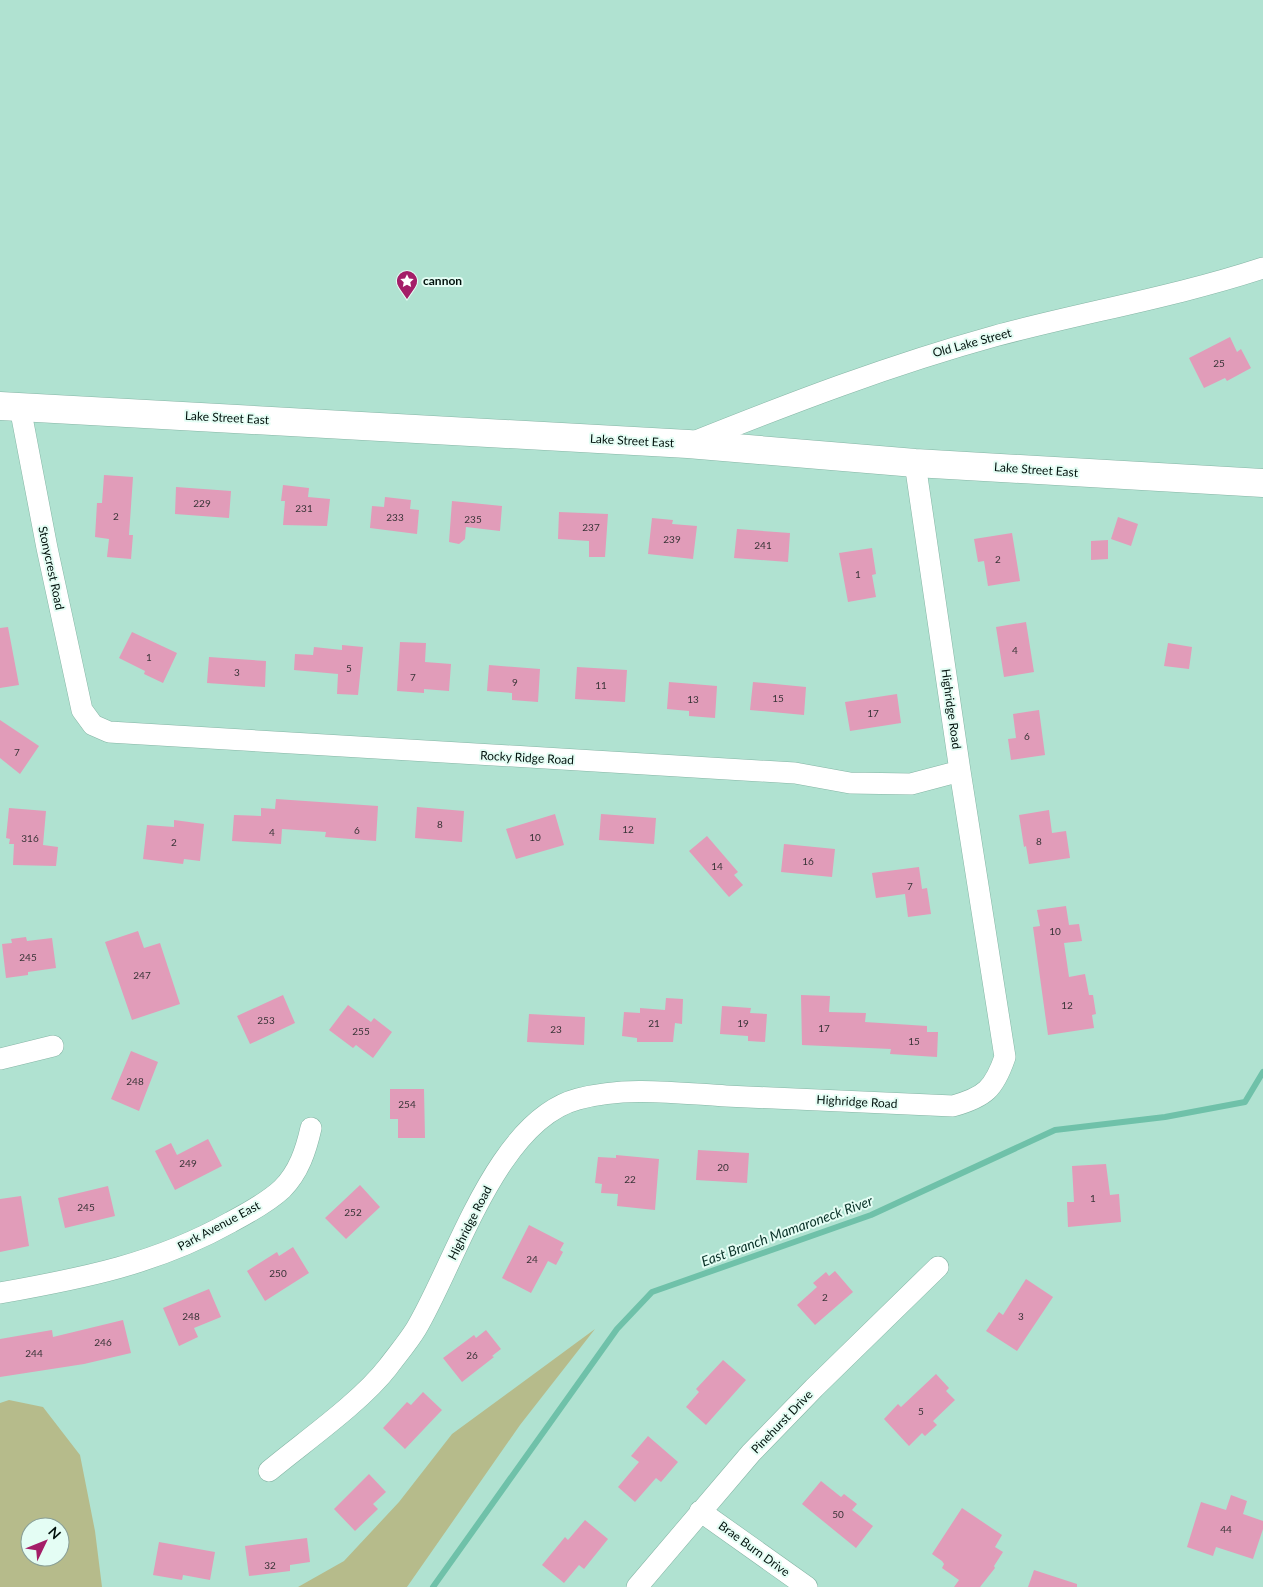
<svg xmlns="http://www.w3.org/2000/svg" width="1263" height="1587" font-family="Lato,sans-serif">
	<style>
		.green { fill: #b6bb8b; fill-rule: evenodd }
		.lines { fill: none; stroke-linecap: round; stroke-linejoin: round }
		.stream { stroke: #6fc1a9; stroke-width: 6 }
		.building { fill: #e19cb9 }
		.street-casing { stroke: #85b5a5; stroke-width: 22 }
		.secondary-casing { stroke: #85b5a5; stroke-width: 29 }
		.street { stroke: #fff; stroke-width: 21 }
		.secondary { stroke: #fff; stroke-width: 28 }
		.labels { text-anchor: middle; stroke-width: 4; stroke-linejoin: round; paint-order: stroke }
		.number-label { font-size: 10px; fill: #393437 }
		.poi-label { font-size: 12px; font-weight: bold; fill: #01110c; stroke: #e4fdf4; text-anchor: start }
		.street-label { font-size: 12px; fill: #01110c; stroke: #e4fdf4 }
		.water-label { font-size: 14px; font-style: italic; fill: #0a3228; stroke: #e4fdf4 }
	</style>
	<rect width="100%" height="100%" fill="#b0e2d1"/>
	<path class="green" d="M595,1329L520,1425L407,1587H298L344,1561L399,1502L452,1434Z
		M9,1400L43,1407L80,1455L95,1531L102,1587H0V1403ZM30,1527H60V1557H30Z"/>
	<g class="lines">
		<path class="stream" d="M433,1587L617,1329L652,1292L871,1215L1055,1130L1165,1117L1245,1102L1263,1072"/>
	</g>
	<path class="building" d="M1230,337L1237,352L1241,349L1251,368L1227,381L1225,378L1204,388L1189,358Z
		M104,475L133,477L129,535H133L131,559L107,557L109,539L95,537L97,503H102Z
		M283,485L309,488L308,497L330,499L327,526L283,525L285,501H281Z
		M176,487L231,491L229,518L175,514Z
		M385,497L411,500L410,509L419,510L417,534L370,528L372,506L384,507Z
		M452,501L502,506L500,531L466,527L465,539L459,544L449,542Z
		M559,512L608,514L605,557H589V541L558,539Z
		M1118,517L1138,524L1131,546L1111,539Z
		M652,518L673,520L672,524L697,526L693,559L648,554Z
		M737,529L790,533L788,562L734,558Z
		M1012,533L1020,581L988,586L984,561L978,562L974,539Z
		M1108,540V559L1091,560V541Z
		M872,548L876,574L872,575L876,597L848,602L839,553Z
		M1026,622L1034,672L1004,677L996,627Z
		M8,627L19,685L0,688V628Z
		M132,632L177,653L163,683L144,674L145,671L119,658Z
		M400,642L426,643L425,662L451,664L449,691L424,689V693L397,691Z
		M1168,643L1192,647L1189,669L1164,666Z
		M342,645L363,647L358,695L337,694L338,674L294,670L295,654L313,655L314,647L342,650Z
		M209,657L266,661L265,687L207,683Z
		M489,665L540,669L538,702L512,700V693L487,691Z
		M577,667L627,670L625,702L575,699Z
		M669,682L717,686L715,718L689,716V711L667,709Z
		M753,682L806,687L804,715L750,710Z
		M897,694L901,723L850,731L845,702Z
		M1039,710L1045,755L1011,760L1008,739L1016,738L1013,714Z
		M0,720L39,746L20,774L0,758Z
		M276,799L378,806L376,841L325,837L326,832L282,829L281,844L232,841L234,815L261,816V808L275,809Z
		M417,807L464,811L462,842L415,838Z
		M9,808L46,811L43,845L58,847L56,866L13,865L14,844H9L10,839L6,838Z
		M1049,810L1052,833L1066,831L1070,858L1029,864L1026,846L1024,847L1019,815Z
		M555,814L564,845L516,859L506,829Z
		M601,814L656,818L654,844L599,840Z
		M174,820L204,824L200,861L184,859L183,864L143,859L147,825L174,827Z
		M707,836L738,872L734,875L743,885L729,897L689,851Z
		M784,844L835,849L832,877L781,872Z
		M919,867L922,889L927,888L931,914L908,917L905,894L876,898L872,873Z
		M1066,906L1069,925L1079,924L1082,941L1064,943L1069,977L1085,974L1089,995H1093L1096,1014L1092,1015L1094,1028L1048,1035L1033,927L1040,926L1037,910Z
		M138,931L144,948L160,943L180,1004L132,1020L105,942Z
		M26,937L27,941L52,938L56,968L28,972V975L6,978L2,944L12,943L11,939Z
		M283,995L295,1023L250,1044L237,1016Z
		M801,995L830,996L829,1012L866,1013L865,1022L927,1026V1032H938L937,1057L890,1054L891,1049L802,1045Z
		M666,998L683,999L682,1024L675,1023L673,1042H637V1038L622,1036L624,1012L640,1013V1008L665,1010Z
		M348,1005L371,1022L374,1018L392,1032L373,1058L356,1045L353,1048L329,1030Z
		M722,1006L751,1008L750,1013L767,1014L765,1042L748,1041V1036L720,1034Z
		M529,1014L585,1017L584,1045L527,1042Z
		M131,1051L158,1062L139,1111L111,1099Z
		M390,1089H424L425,1138H398V1119H390Z
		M208,1139L222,1166L175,1190L155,1151L171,1143L177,1155Z
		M698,1150L749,1153L747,1183L696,1180Z
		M616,1155L659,1159L655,1210L617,1206L618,1194L601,1193L602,1184L595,1183L598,1157L616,1158Z
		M1106,1164L1110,1195L1119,1194L1121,1222L1068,1227L1067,1202H1074L1072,1166Z
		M360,1185L380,1207L346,1239L325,1218Z
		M108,1186L115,1216L65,1228L58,1198Z
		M21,1196L29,1246L0,1252V1199Z
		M529,1225L564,1243L560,1250L563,1252L556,1265L548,1261L531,1293L502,1278Z
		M293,1247L309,1273L265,1301L247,1271L277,1252L279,1256Z
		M835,1271L853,1292L815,1325L797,1305L817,1287L813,1283L826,1272L829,1276Z
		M1026,1279L1053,1297L1017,1351L986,1331L999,1312L1003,1315Z
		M209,1289L221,1317L194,1328L198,1337L179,1346L163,1308Z
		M123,1320L131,1353L84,1364L0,1377V1339L52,1330L53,1337Z
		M486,1330L501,1349L492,1356L494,1357L462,1382L443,1358L474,1335L476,1338Z
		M723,1360L746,1380L706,1425L686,1407L699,1392L696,1389Z
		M936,1374L949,1388L946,1391L955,1400L933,1421L937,1425L925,1436L922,1433L909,1446L884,1419L898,1404L901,1407Z
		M423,1392L442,1410L405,1449L383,1428L407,1402L411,1405Z
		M648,1436L678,1462L661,1482L656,1478L635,1502L618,1487L639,1462L631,1456Z
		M369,1474L386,1492L373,1504L378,1509L355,1531L334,1509Z
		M821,1481L841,1497L844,1494L857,1504L852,1510L873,1526L856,1548L802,1504Z
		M1231,1495L1247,1501L1243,1514L1263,1521V1529L1253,1559L1216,1547L1213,1556L1187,1547L1201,1502L1226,1510Z
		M962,1508L1002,1535L995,1547L1003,1552L994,1566L995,1568L980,1587H954L959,1580L942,1568L944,1564L942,1561L932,1554Z
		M585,1520L608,1539L584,1569L579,1565L564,1583L542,1565L565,1537L568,1540Z
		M307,1538L310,1562L290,1565V1571L249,1576L245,1546Z
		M159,1542L215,1552L210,1580L183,1575L182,1580L153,1575Z
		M1034,1570L1077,1584V1587H1028Z"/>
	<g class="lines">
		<g class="street-casing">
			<path id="street" d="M20,407L47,548L82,710L93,725L109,732L795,773L850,783L911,784L960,771
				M691,443C791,403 890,365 995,336C1084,312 1175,297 1263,268
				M0,1059L53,1046
				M0,1293C84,1278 156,1264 231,1222C248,1213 268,1202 282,1189C299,1172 306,1150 311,1128
				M269,1471C305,1441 360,1403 388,1367C397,1355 408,1342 416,1329C456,1262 497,1120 578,1099C625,1086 677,1093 726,1096C801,1099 877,1102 953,1106C985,1097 994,1089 1005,1057L960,771L915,463
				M700,1511L807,1587
				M637,1587L751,1453L814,1388L938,1267"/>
		</g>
		<g class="secondary-casing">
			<path id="secondary" d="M0,406L688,444L915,463L1263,483"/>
		</g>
		<use href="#street" class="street"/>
		<use href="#secondary" class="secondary"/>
	</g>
	<defs>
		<g id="sight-pin" transform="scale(1.125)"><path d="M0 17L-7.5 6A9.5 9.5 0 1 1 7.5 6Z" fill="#a41e68" stroke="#e4fdf4"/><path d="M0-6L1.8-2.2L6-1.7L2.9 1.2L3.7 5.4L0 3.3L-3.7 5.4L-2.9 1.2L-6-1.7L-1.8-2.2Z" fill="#fff"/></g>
	</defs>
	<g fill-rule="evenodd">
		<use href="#sight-pin" x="407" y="281"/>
	</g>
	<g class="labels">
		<g class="number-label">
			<text x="1219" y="367">25</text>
			<text x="202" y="507">229</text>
			<text x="304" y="512">231</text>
			<text x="116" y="520">2</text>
			<text x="395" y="521">233</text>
			<text x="473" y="523">235</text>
			<text x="591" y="531">237</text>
			<text x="672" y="543">239</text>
			<text x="763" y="549">241</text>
			<text x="998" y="563">2</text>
			<text x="858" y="578">1</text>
			<text x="1015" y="654">4</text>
			<text x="149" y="661">1</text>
			<text x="349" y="672">5</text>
			<text x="237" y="676">3</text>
			<text x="413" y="681">7</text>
			<text x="515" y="686">9</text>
			<text x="601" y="689">11</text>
			<text x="778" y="702">15</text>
			<text x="693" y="703">13</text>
			<text x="873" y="717">17</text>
			<text x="1027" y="740">6</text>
			<text x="17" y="756">7</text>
			<text x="440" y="828">8</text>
			<text x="628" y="833">12</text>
			<text x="357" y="834">6</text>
			<text x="272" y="836">4</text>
			<text x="535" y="841">10</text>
			<text x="30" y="842">316</text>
			<text x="1039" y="845">8</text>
			<text x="174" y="846">2</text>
			<text x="808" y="865">16</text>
			<text x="717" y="870">14</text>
			<text x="910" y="890">7</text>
			<text x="1055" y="935">10</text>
			<text x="28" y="961">245</text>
			<text x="142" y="979">247</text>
			<text x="1067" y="1009">12</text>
			<text x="266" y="1024">253</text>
			<text x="654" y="1027">21</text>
			<text x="743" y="1027">19</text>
			<text x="824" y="1032">17</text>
			<text x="556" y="1033">23</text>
			<text x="361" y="1035">255</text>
			<text x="914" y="1045">15</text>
			<text x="135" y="1085">248</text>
			<text x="407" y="1108">254</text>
			<text x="188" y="1167">249</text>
			<text x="723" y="1171">20</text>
			<text x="630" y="1183">22</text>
			<text x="1093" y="1202">1</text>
			<text x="86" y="1211">245</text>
			<text x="353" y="1216">252</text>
			<text x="532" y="1263">24</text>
			<text x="278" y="1277">250</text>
			<text x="825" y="1301">2</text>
			<text x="191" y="1320">248</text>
			<text x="1021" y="1320">3</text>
			<text x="103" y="1346">246</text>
			<text x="34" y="1357">244</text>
			<text x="472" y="1359">26</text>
			<text x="921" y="1415">5</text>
			<text x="838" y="1518">50</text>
			<text x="1226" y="1533">44</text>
			<text x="270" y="1569">32</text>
		</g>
		<g class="poi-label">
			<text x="423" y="285">cannon</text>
		</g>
		<g class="street-label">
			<text transform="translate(972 343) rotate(-15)" y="4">Old Lake Street</text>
			<text transform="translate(227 418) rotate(3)" y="4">Lake Street East</text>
			<text transform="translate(632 441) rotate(3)" y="4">Lake Street East</text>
			<text transform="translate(1036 470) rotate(4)" y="4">Lake Street East</text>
			<text transform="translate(51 568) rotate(78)" y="4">Stonycrest Road</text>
			<text transform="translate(951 709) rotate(82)" y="4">Highridge Road</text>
			<text transform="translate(527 758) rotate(3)" y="4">Rocky Ridge Road</text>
			<text transform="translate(857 1102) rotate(3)" y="4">Highridge Road</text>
			<text transform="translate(470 1223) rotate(-63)" y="4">Highridge Road</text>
			<text transform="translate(219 1226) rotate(-28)" y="4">Park Avenue East</text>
			<text transform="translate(782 1422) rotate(-46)" y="4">Pinehurst Drive</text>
			<text transform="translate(754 1549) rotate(36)" y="4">Brae Burn Drive</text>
		</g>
		<g class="water-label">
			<text transform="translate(787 1231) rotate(-20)" y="5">East Branch Mamaroneck River</text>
		</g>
	</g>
	<g transform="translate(45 1542) rotate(47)"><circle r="24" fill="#e4fdf4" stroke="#899f97"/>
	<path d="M0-4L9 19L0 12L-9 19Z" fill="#a41e68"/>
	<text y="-8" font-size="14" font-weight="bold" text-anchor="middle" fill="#01110c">N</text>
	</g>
</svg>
